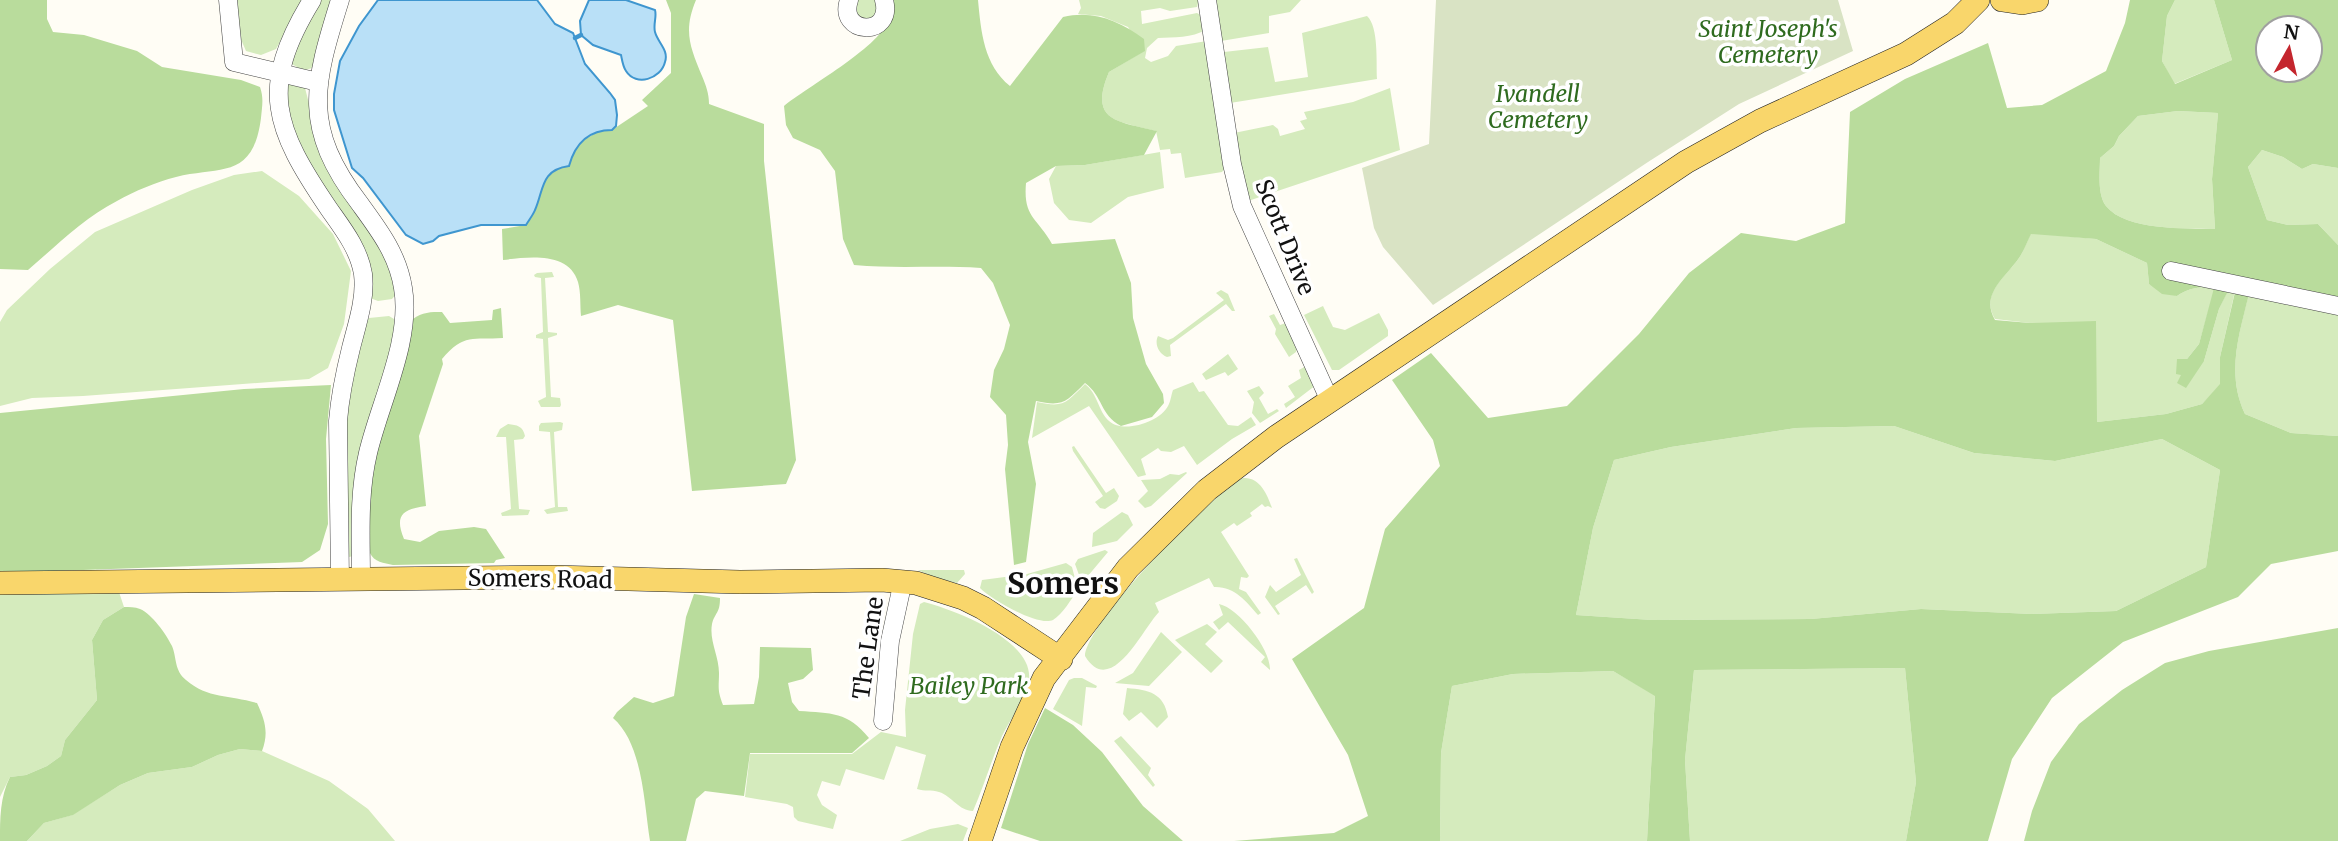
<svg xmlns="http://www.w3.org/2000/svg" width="2338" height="841" font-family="Merriweather,serif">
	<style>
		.green { fill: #d5ebbd }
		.forest { fill: #b9dc9c; fill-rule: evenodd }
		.cemetery { fill: #d9e3c4 }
		.water { fill: #b9e0f7; stroke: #3f96cf; stroke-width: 2 }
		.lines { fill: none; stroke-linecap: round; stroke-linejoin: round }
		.stream { stroke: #3f96cf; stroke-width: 4.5 }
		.minor-casing { stroke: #444; stroke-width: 19 }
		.major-casing { stroke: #222; stroke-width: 24 }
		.minor { stroke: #fff; stroke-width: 18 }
		.major { stroke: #f9d66b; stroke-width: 23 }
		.labels { text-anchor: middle; stroke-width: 7; stroke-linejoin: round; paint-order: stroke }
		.park-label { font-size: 23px; font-style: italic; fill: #2f6b1f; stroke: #fff }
		.street-label { font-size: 23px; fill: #111; stroke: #fff }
		.district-label { font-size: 30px; font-weight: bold; fill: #111; stroke: #fff }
	</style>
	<rect width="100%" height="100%" fill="#fffdf5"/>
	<path class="green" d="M237,0H303L276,49L261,55L246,51L240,37Z
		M318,0H334L315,65C308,73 299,69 292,64L295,40Z
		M856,0H879L876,18L866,20L857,16Z
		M1079,0H1199L1197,7L1170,11L1160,8L1141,11L1142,24L1197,13L1202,16L1205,30C1193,38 1173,37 1158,38L1147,48L1145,58L1151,62L1168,56L1176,46L1207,41L1226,167L1222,172L1185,178L1181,153L1171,154L1170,149L1160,150L1156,131C1118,121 1088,122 1109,72L1144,51L1128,27L1101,16L1078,14L1081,8Z
		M1214,0H1301L1290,12L1269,16V33L1221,41Z
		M2175,0H2214L2232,60L2174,84L2162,61L2167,16Z
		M1367,16C1379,27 1376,63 1377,79L1230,103L1224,52L1268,47L1275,82L1308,77L1302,33Z
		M293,81L304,84L321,151L385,250L397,293L392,299L378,301L370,298L323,186L294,136L286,111V84Z
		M1390,88L1400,150L1248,201L1234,133L1273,125L1278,129L1280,136L1305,129L1300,121L1307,119L1304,112L1353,102Z
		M2178,111L2218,113L2212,179L2215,229C2186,228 2126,231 2106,206C2097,194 2100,172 2100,158L2114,146L2119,136L2138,116Z
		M2262,150L2283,157L2302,169L2313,164L2338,168V245L2318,224L2288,225L2267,220L2248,167Z
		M1160,152L1164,188L1128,197L1091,223L1069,220L1054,203L1049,179L1056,166L1085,165Z
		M262,171L299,196L333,234L351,271L344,324L328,368L309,379L83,396L32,398L0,406V322L7,310L50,269L95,232L192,190L234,175Z
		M2031,233L2096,239L2147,263L2149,284L2177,296C2189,288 2200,286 2215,288L2199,344L2187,359L2204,361L2219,309L2228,290L2235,291L2220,357L2221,384L2202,404L2166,414L2097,422L2030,323L1995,319C1980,293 2005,278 2019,258C2024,251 2027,241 2031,233Z
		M552,272L554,277L545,278L548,332L557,333V335L548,338L551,397L560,398L561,405L560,407H541L538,401L546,397L543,339L536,338V335L543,332L541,278L535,277L534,275L537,273Z
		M1221,290L1228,294L1235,311H1232L1226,304L1170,345L1171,356L1167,357C1159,354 1154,344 1158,336L1168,340L1173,338L1224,300L1216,293Z
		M2249,293L2338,312V436L2291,433L2245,414C2226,374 2239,335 2249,293Z
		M1323,306L1333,327L1345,330L1379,313L1388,330V336L1339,370H1332L1304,315Z
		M1274,314L1280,325L1286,323L1297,348L1296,352L1289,357L1275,334L1276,329L1269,316Z
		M389,316L394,319L396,327L353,556L349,557L346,399L366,321L369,318Z
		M1228,354L1238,369L1228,376L1225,372L1206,380L1202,374Z
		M1306,366L1316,385L1286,408L1284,404L1295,397L1288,386L1301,378L1299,370Z
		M1193,382L1199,392L1204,391L1228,425L1238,426L1251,417L1256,425L1232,439L1197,465L1184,446L1171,452L1161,451L1158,448L1141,459L1146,475L1138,477L1089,406L1032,438L1037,402C1064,408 1066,403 1085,384C1098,394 1098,411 1109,421C1123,434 1160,422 1168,406C1171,401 1171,395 1173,390Z
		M1259,386L1264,393L1259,398L1268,414L1277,409L1279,411L1260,423L1252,413L1254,402L1247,391Z
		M560,422L563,423L562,430L554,432L558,507H567L568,511L547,514L544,510L555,507L550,432L539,431V426L541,423Z
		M508,424C517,425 523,426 525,436L523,439L514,440L519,509L530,510L528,515L502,516L501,513L511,509L506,437H496L500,429Z
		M1894,426L1974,453L2055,461L2162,439L2220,470L2206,567L2116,611L2032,614L1921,609L1811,619L1652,620L1576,615L1593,528L1614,460L1671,447L1796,428Z
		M1074,446L1106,493L1114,488L1119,496L1117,501L1105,509L1100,508L1095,502L1103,496L1073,451L1072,447Z
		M1186,472L1187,473L1151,506L1145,508L1138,501L1148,491L1141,480L1160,479L1170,474L1179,475Z
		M1243,478C1260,477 1267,494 1272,508L1268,506L1265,507L1262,504L1250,513L1252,516L1237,526L1234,523L1221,532L1249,576L1247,578L1241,577L1239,589L1246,592L1261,613L1258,615C1246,601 1234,586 1214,587L1209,578L1155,603L1159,612C1143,628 1111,699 1085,656C1086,623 1212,493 1243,478Z
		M1122,512L1128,515L1133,525L1117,541L1092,547L1093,533Z
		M1105,550L1108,552L1082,583L1075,564L1078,559Z
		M1297,558L1314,592L1312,594L1306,585L1275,606L1280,614L1278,615L1265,597L1270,585L1276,592L1301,575L1294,559Z
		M1066,563L1072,567L1078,590C1071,599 1063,614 1053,620C1038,627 991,599 980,588L982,580L1027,574Z
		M918,570H964L965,574L957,583L935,578Z
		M119,592L124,607L103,620L92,640L97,700L65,740L61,756L47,766L26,775L10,777L0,797V593Z
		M924,602C955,610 1033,640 1029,679C1026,701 1011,717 1002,736C991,761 984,786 973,811C959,811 952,796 939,792C931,789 925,792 917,789L926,755L896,746L884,780L846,769L840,786L822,781L817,795L822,805L837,815L833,829L798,821L794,817L793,807L787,804L745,797L750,754H852L881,732L906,737L905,710L913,634L920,604Z
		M1219,604C1239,608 1271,650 1270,670L1261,662L1265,657L1228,622L1219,630L1213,622L1223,615Z
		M1207,624L1217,632L1205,644L1223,661L1211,673L1175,640Z
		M1161,632L1182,652L1149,686L1115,683L1133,673Z
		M1905,668L1916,782L1906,841H1690L1685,760L1694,670Z
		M1613,671L1655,695L1647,841H1440L1441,753L1452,686L1513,674Z
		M1074,678H1082L1097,686L1096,688L1086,687L1082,726L1053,709L1069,680Z
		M1127,688C1149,690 1164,693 1168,717L1157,728L1141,712L1129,721L1123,714Z
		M1121,736L1151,768L1148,775L1155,785L1153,787L1114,741Z
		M240,749L262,751L329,781L368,809L395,841H27L44,823L72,815L120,785L148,773L192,767L218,755Z
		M958,824L968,828L963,841H900L930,829Z"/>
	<path class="forest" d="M0,0H47V19L53,32L84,35L137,51L162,67L241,80L260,87C264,98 262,107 261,118C253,180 221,166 176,177C156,182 135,191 117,201C84,218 56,246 28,270L0,269Z
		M666,0H696C683,31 690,47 702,76C706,86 709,93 709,104L764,124V161L796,460L786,484L692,491L673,320L618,305L581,316C580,306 581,292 578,282C569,251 527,257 503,260L502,229L526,225C529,220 533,215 535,210C545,190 540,170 569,166L574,150L582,141L601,130H612L648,106L642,100L671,73V13Z
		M888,0H978C981,32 984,65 1010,86L1063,17C1094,10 1119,21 1144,39L1145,51L1109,72C1088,122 1118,121 1157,131L1144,155L1085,165L1056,166L1026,183C1023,218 1037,217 1052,244L1115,239L1131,283L1133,318L1146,364L1163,394L1164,403L1152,417L1121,426C1100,415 1103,396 1085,383C1066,402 1063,407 1036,401L1028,442L1036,484L1026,562L1014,565L1005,469L1008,445L1006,415L990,397L994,370L1004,349L1010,325L993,283L981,268C938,265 897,269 854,265L843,239L835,171L820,150L793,138L786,125L784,106C806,88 879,47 887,22C889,16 888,6 888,0Z
		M2130,0H2175L2167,16L2162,61L2175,84L2232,60L2214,0H2338V168L2313,164L2302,169L2283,157L2262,150L2248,167L2267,220L2288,225L2318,224L2338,245V312L2249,294C2239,335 2226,374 2245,414L2291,433L2338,436V551L2271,564L2238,597L2123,642L2052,698L2012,759L1988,841H1906L1916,782L1905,668L1694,670L1685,760L1690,841H1647L1655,696L1613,671L1513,674L1452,686L1441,753L1440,841H1234L1334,833L1368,816L1348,755L1292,659L1364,608L1385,529L1440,466L1433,440L1392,380L1431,353L1488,418L1567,406L1639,334L1689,273L1741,233L1796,241L1845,223L1850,112L1905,79L1988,43L2007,108L2042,105L2106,71L2125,23ZM2268,28H2310V70H2268ZM2178,111L2218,113L2212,179L2215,229C2186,228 2126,231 2106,206C2097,194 2100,172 2100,158L2114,146L2119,136L2138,116ZM2031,234L2096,239L2147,263L2149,284L2162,294L2177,296C2189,288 2200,286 2214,288L2199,344L2187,359H2177L2176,374L2181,375L2177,383L2186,388L2204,361L2219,309L2228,291L2235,292L2220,357V384L2202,404L2166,414L2097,422L2096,321L2030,323L1995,320C1980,294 2005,278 2019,258C2024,251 2027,242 2031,234ZM1894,426L1974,453L2055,461L2162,439L2220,470L2206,567L2116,611L2032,614L1921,609L1811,619L1652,620L1576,615L1593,528L1614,460L1671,447L1796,428Z
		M501,308L503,338C473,340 464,333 442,359L443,364L419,436L426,506C403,509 394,515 404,539L420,542L439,531L474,527L486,529L505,558L496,560L494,563L393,565C384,563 374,562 370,553C354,519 396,356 413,319C422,312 431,312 442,312L450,323L492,320L493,310Z
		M331,385L326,439L328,524L320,550L302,562L0,573V413L244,389Z
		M694,594L720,598C720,614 715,612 712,624C709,641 719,656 719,673C719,688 717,689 723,705L754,704L759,677L760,647L811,648L813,670L803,679L788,683L792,702L799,711C831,713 848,712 869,738L852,753H750L744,796L705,791L696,799L686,841H650C644,804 643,744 613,718L617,712L634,697L653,703L674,696L686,617Z
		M124,607C129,607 135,607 140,609C152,614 166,634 172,646C177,658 174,670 186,680C208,699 230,695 257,703C265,720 269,733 262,751L240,749L218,755L192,767L148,773L120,785L73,815L44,823L27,841H0C0,818 0,797 10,777L26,775L47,766L61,756L65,740L97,700L92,640L103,620Z
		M2338,628V841H2024L2032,811L2051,762L2079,724L2122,690L2165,663L2209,651Z
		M1045,708L1073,725L1102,752L1143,806L1183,841H1040L1001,828L1028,744Z"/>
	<path class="cemetery" d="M1436,0H1838L1853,51L1739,104L1648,162L1433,305L1383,247L1374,228L1362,168L1429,144Z"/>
	<path class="water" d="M378,0H537L555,24L573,33L585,64L610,93L615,100L617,115L616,126L612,130C588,130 575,144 569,166C540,170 544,190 535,210C533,215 529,220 526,225H481L439,236L433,241L423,244L406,235L363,178L352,168L334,110V94L340,61L359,26Z
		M589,0H626L655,10C657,17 653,24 655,32C658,43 669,50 665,62C661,79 636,87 626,71C623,67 622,60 621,55L593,45L581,35L580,21Z"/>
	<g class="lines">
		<path class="stream" d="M575,38L581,35"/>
		<g class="minor-casing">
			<path id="minor" d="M228,0L234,62L318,82
				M312,0C258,88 274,128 329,209C343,229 359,249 363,274C366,299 357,324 351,348C345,372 340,396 338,421L340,580
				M340,0C313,86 302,128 360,204C379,230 398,255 403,288C412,340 380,402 368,453C358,495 361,537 361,580
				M849,0C837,35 894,38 884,0
				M1207,0L1232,164L1242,206L1330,401
				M2171,271L2338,306
				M883,721L890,641L903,581"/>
		</g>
		<g class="major-casing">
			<path id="major" d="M2002,0L2022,3L2037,0
				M0,583L554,577L740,582L882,580L916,583L963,598L983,608L1061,659
				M980,841L1012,747L1044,678L1128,568L1207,490L1276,437L1686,162L1760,121L1906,54L1955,23L1978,0"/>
		</g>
		<use href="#minor" class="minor"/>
		<use href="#major" class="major"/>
	</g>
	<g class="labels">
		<g class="park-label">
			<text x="1768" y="37">Saint Joseph's<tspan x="1768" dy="26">Cemetery</tspan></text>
			<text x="1538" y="102">Ivandell<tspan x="1538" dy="26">Cemetery</tspan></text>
			<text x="969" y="694">Bailey Park</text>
		</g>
		<g class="street-label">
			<text transform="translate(1285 237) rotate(68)" y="8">Scott Drive</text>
			<text transform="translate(540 579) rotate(1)" y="8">Somers Road</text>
			<text transform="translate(868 648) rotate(-82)" y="8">The Lane</text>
		</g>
		<g class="district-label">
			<text x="1063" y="594">Somers</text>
		</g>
	</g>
	<g transform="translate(2289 49) rotate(8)"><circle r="33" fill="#ffffff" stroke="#a0a0a0" stroke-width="2"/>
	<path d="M0-5L12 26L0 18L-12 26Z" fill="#c4262e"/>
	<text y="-10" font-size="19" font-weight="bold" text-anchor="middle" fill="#111111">N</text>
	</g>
</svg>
